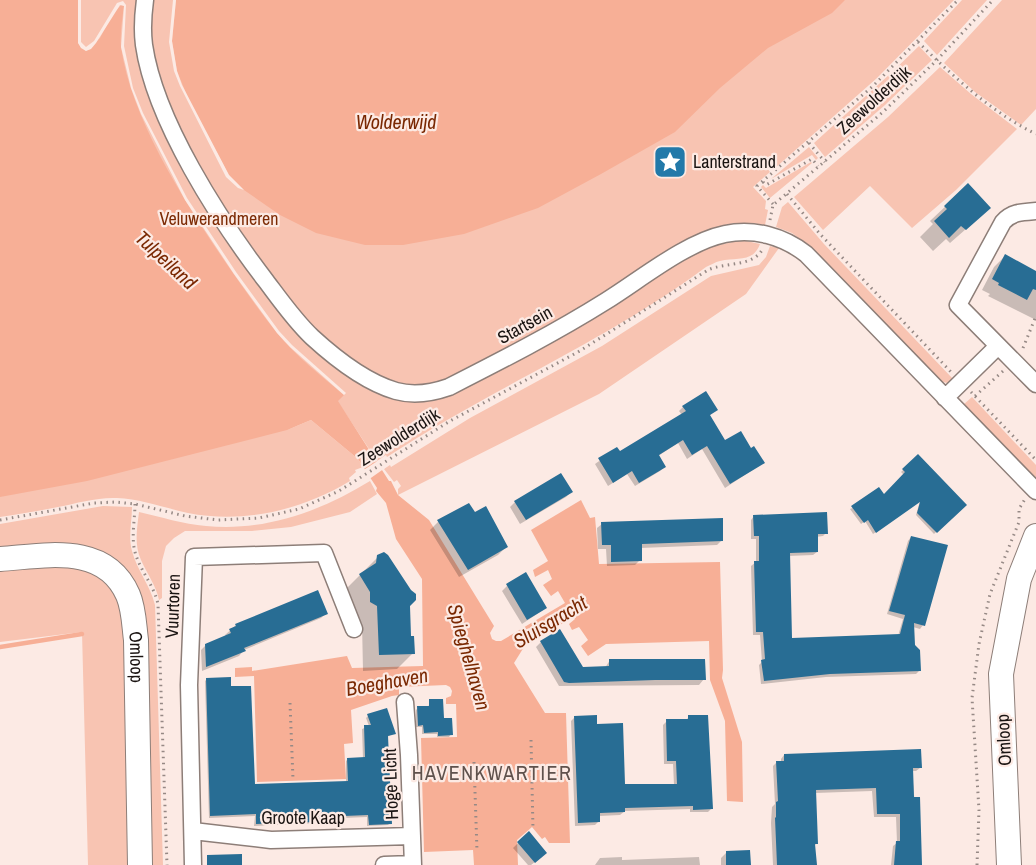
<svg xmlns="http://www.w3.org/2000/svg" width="1036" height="865" font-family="'Archivo Narrow',sans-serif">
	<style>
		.green { fill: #f8c4b2 }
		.water { fill: #f7af96 }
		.pier { fill: #fceae4 }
		.shadow { fill: #0003 }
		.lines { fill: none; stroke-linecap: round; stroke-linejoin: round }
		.stream { stroke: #f7af96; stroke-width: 4.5 }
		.building { fill: #286d94 }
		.street-casing { stroke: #8d7e78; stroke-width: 19 }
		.secondary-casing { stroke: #8d7e78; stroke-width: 26 }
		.path { stroke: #968985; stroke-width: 3; stroke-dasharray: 1.5 4.5; stroke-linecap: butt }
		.street { stroke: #fff; stroke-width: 16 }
		.secondary { stroke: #fff; stroke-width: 24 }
		.labels { text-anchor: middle; stroke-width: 4.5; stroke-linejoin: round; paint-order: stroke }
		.street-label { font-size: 18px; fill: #1a1412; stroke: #fceae4 }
		.poi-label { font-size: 18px; fill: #1a1412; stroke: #fceae4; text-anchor: start }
		.park-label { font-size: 18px; fill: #7c2a04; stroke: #fceae4 }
		.water-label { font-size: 20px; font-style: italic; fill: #7a2802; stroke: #fceae4 }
		.neighbourhood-label { font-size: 20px; letter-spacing: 1.5px; fill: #5f514c; stroke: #fceae4 }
	</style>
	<rect width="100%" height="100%" fill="#fceae4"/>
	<path class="green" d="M0,0H954L877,78L774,169L764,158L761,160L770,172L753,187L766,201L765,209L768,210L765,225C747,222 729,222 712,229C673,245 640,275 603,296C540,333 475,366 411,400L700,249L742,240L760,244C753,263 737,257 720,261C715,262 711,265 706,267C607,341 490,389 387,457L386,455L377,461L340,405L287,430L311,420L358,459L363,467L355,470L356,472L349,478L350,481C302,510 244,524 188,513C165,508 141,499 117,498C98,497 77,503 58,507C39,511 19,514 0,517Z
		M962,0H987L937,55L924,41Z
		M1002,0H1036V109L1021,125L975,92L944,63Z
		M919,46L932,60L885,105L825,157L814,143L890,74Z
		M940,67L971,94L1017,129L956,190L912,228L870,186L823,230L794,197L888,117Z
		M809,147L818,158L816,160L812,155L771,179Z
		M811,162L812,163L770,198L761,187L763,185L766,188Z
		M788,202L824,244L954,380L947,383L940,381L810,247L792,233L776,227L782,207Z
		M770,246L779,248L746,294L599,394L398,495V489L401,486L397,480L394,482L384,469L390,465L391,467L470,418L602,346L711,276L759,265L766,257Z
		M972,397L1036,465V477L1031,476L963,405Z
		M370,481L377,494L350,512L291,527L252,531H185L174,538L166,546L162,561V598L159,600C156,585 147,574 141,560C134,544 137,529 139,512C161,517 183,524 206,526C266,532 323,510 370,481Z
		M103,506L132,507C132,521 128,537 132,551C137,570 150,585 155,605L163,865H147L129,576L0,551V524Z
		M73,563L109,580L124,608L132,865H88L82,632L0,642V568Z"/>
	<path class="water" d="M0,0H78V43L86,51L100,38L112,15L122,4L124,6C122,20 120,34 121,47C131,119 186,204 226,263C243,287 259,311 277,333C296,356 321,376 344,395L338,401L389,481H391L398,495L429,520L494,626L490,633L492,639L496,641H501L565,603L558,591L551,596L543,585L552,579L548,570L535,577L533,570L548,561L531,530L581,500L590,518L595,517L599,564L720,562L723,670L722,678L742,742L743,802L727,801L725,721L710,680L709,641L606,644L588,656L581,646L588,640L579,627L572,630L569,624L575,619L573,617L524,647L514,663L545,713H566L570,843H549L545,837L542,839L532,827L517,840L518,865H474L473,850L424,852L421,738L457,737L456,704H446V698L451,696L452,691L450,687L446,685L399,687V695L392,696L351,710L353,743L344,744L346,779L257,782L254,676L235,677V668L252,667V671L347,656L352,668L423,666L422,579L396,539L386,503L376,491L377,488L358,459L311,420L287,430L87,481L0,497Z
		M176,0H845L832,13L768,48L720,88L675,132L601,174L538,208L464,234L403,245H365L316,233L280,215L244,190L229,175L190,103L177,71L172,41Z"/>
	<path class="pier" d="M78,0H81V42L86,47L94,41L117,3L123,1L126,5L124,46L133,88L143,113L187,198L236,272L279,331L292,345L346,393L344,395L290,347L277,333L234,274L185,200L141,114L131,88L121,47L124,6L120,5L96,43L91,49L86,51L81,48L78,43Z
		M173,0H176L172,41L177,71L182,85L229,175L244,190L238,188L226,177L180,86L174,71L169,42Z
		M379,460L385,468L368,480L362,471Z"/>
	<path class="shadow" d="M968,185L974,222L950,243L946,239L933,251L920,237L933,224L930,221Z
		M1005,256L1036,272V320L988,296L990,294L982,290L994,267Z
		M683,407L716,410L709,416L725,442L750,450L763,463L725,488L702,449L687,459L678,443L658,456L665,466L660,471L635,486L627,474L608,486L595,464L616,449L619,454L682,415L679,411Z
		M918,456L964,505L934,534L916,515L920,501L873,534L865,521L861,524L850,509L883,496L904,475L901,472Z
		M571,492L566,497L520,524L510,507L515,502Z
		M754,516L826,533L823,536L816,537L817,552L813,555L788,556L791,639L898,636L903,619L887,614L908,541L911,537L923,625L920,629L913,627L914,646L919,671L916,674L826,677L761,684L759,665L762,662L760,635H753L751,566L756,562V539H751V520Z
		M438,522L506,547L498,555L459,577L430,530Z
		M602,524L722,540L717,545L640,548V560L635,565L607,566L606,549H598L597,528Z
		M378,557L409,605L410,637L413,653L397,669L363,671L362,623L355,620L344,591Z
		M507,586L546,608L522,624L502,591Z
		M326,613L321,618L244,650L239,656L202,671L201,650L206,645L226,637L225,635L236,625Z
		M541,642L582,668H605L610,660L704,679L699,685L559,686L536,647Z
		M207,679L254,785L346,782V761L348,759H363L362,729L369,726L366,718L368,716L394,733L387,737L390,823L388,825L367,826V817L343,818L340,822L254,826L255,816L209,818L205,681Z
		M430,701L451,734L449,737H437V734H422V727H416V710L418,708H428Z
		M575,717L596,726L623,786L674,785L673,764H664L663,725L667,721H685L689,717L712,808L708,812H690V809L625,811L620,815L599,816V821L595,825L575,826L571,721Z
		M784,755L920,768L916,771H912L920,865H891L893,846L897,843L896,817H874L872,791L815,793L817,843L814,846L815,865H773L771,823L772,807L775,804L773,766L777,762H781V759Z
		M518,843L540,858L531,865H528L513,848Z
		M726,853L749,865H721V858Z
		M622,857V860L699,857L700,865H595L600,858Z"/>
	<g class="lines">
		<path class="stream" d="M0,647L82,634"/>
	</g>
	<path class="building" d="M968,183L991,208L966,230L961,226L949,238L934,221L947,209L944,206Z
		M1005,254L1036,271V290L1033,289L1027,300L998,285L999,283L992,279Z
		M706,391L718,410L710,415L725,440L741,431L751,448L754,446L765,463L730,484L707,446L692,455L683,440L659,455L666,467L639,483L632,471L613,483L598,458L617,447L620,451L686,411L682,406Z
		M918,454L967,505L937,533L917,513L920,502L876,533L868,520L864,523L851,506L879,487L884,494L905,472L902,469Z
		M561,473L573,492L526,520L514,501Z
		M469,503L475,512L486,506L508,547L468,570L437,520Z
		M827,512L828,534H818V552L790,553L792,638L900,634L905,615L889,611L911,536L948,545L925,626L914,623L915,645L920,650L921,671L830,674L764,681L761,660L765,659L763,632H756L754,561H759V536H754L753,515Z
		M723,518V541L642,544V561L611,562V545H602L601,522Z
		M384,552L388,555L411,590L416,594V600L410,606L411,636H414L415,654L379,655L377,606L370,602V592L359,574L376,563L377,555Z
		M526,572L547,608L527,620L506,584Z
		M318,590L328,614L244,648L246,651L206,667L205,644L231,633L229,629L236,626L235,624Z
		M560,629L583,667L609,666V659H705L706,680H655L569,683L564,682L540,641Z
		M231,677V686H251L255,784L348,781L347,758L365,757L364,725H371L367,714L387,708L396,734L388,736L392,824L369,825L368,815L344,816V821L256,824V814L210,816L206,678Z
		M429,699H443L444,718H452L453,735L438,736V732L424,733L423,725L418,726L417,706H429Z
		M597,715V724L623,723L625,784H677L676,761H667L666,719H688V715H708L713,809L693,810V806L625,808V812L600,813V822L578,823L574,716Z
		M921,749L922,768H913L914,797H920L922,865H894L896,841H900V814H877L876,788L816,790L818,844H815L817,865H777L775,818L776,817V802L778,801L776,761H784V754Z
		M529,831L547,853L535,863L517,842Z
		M750,850L751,865H726V851Z
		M242,854V865H207V855Z"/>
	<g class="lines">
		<g class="street-casing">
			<path id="street" d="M145,0C143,15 142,30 144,45C155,121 220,221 266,281C281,301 295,321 312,337C336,359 365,382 396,391C414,396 432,393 449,387C502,360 555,333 606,301C640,280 686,242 725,234C754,228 783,236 806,254L1036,491
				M1036,211C1022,212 1012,212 1003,222L958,305L1036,384
				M945,398L998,346
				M405,702L409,755L413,865
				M193,831L271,840L412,836
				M193,865L189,685L194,557L324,553L354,629
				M384,865L413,864"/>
		</g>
		<g class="secondary-casing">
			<g id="secondary">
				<path id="s1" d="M0,559C45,556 105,542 128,595C134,609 134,625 136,640L140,865"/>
				<path d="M1009,865L1001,674L1019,579L1036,536"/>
			</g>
		</g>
		<path class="path" d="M918,42C954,77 991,112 1036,134
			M809,143L825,162
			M763,182L766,185L812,159L818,166
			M787,194L820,234L951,372
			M773,204L757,186L873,86L958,0
			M770,220L773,205L883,112L937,60L993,0
			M1023,348L1036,316
			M971,392L1036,460
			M975,396L1003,371
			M135,504C135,519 131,537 135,552C140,571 154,585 158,604L167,865
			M0,520L94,503L116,502L135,504L185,516L218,520L259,518L299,509L339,491L450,421L578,352L708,270C725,262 752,267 762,250
			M290,703L293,779
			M531,740L533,830
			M474,762L477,851
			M977,865L979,810L972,698L979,644L990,594L1019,522V509L1025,499"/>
		<use href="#street" class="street"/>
		<use href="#secondary" class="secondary"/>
	</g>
	<defs>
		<g id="sight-square" transform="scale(1.725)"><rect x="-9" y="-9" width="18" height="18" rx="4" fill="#2279a9" stroke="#fceae4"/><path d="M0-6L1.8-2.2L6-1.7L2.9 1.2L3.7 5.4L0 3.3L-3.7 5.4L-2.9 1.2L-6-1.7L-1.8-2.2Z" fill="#fff"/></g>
	</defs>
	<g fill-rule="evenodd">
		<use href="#sight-square" x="670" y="162"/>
	</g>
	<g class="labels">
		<g class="street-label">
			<text transform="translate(874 100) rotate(-42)" y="6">Zeewolderdijk</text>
			<text transform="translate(525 325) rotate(-29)" y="6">Startsein</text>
			<text transform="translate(399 437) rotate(-32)" y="6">Zeewolderdijk</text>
			<text transform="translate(173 606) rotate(-88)" y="6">Vuurtoren</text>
			<text dy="6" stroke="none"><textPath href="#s1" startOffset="207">Omloop</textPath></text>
			<text transform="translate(1004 740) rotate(-93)" y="6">Omloop</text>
			<text transform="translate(391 784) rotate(-92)" y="6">Hoge Licht</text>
			<text x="303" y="824">Groote Kaap</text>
		</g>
		<g class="poi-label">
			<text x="693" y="168">Lanterstrand</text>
		</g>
		<g class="park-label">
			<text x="219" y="225">Veluwerandmeren</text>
		</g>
		<g class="water-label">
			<text x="396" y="129">Wolderwijd</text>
			<text transform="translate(166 260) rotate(43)" y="7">Tulpeiland</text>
			<text transform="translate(550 622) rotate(-31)" y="7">Sluisgracht</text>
			<text transform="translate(469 657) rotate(74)" y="7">Spieghelhaven</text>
			<text transform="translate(387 682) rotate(-10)" y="7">Boeghaven</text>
		</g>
		<g class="neighbourhood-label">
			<text x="492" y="780">HAVENKWARTIER</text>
		</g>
	</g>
</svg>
